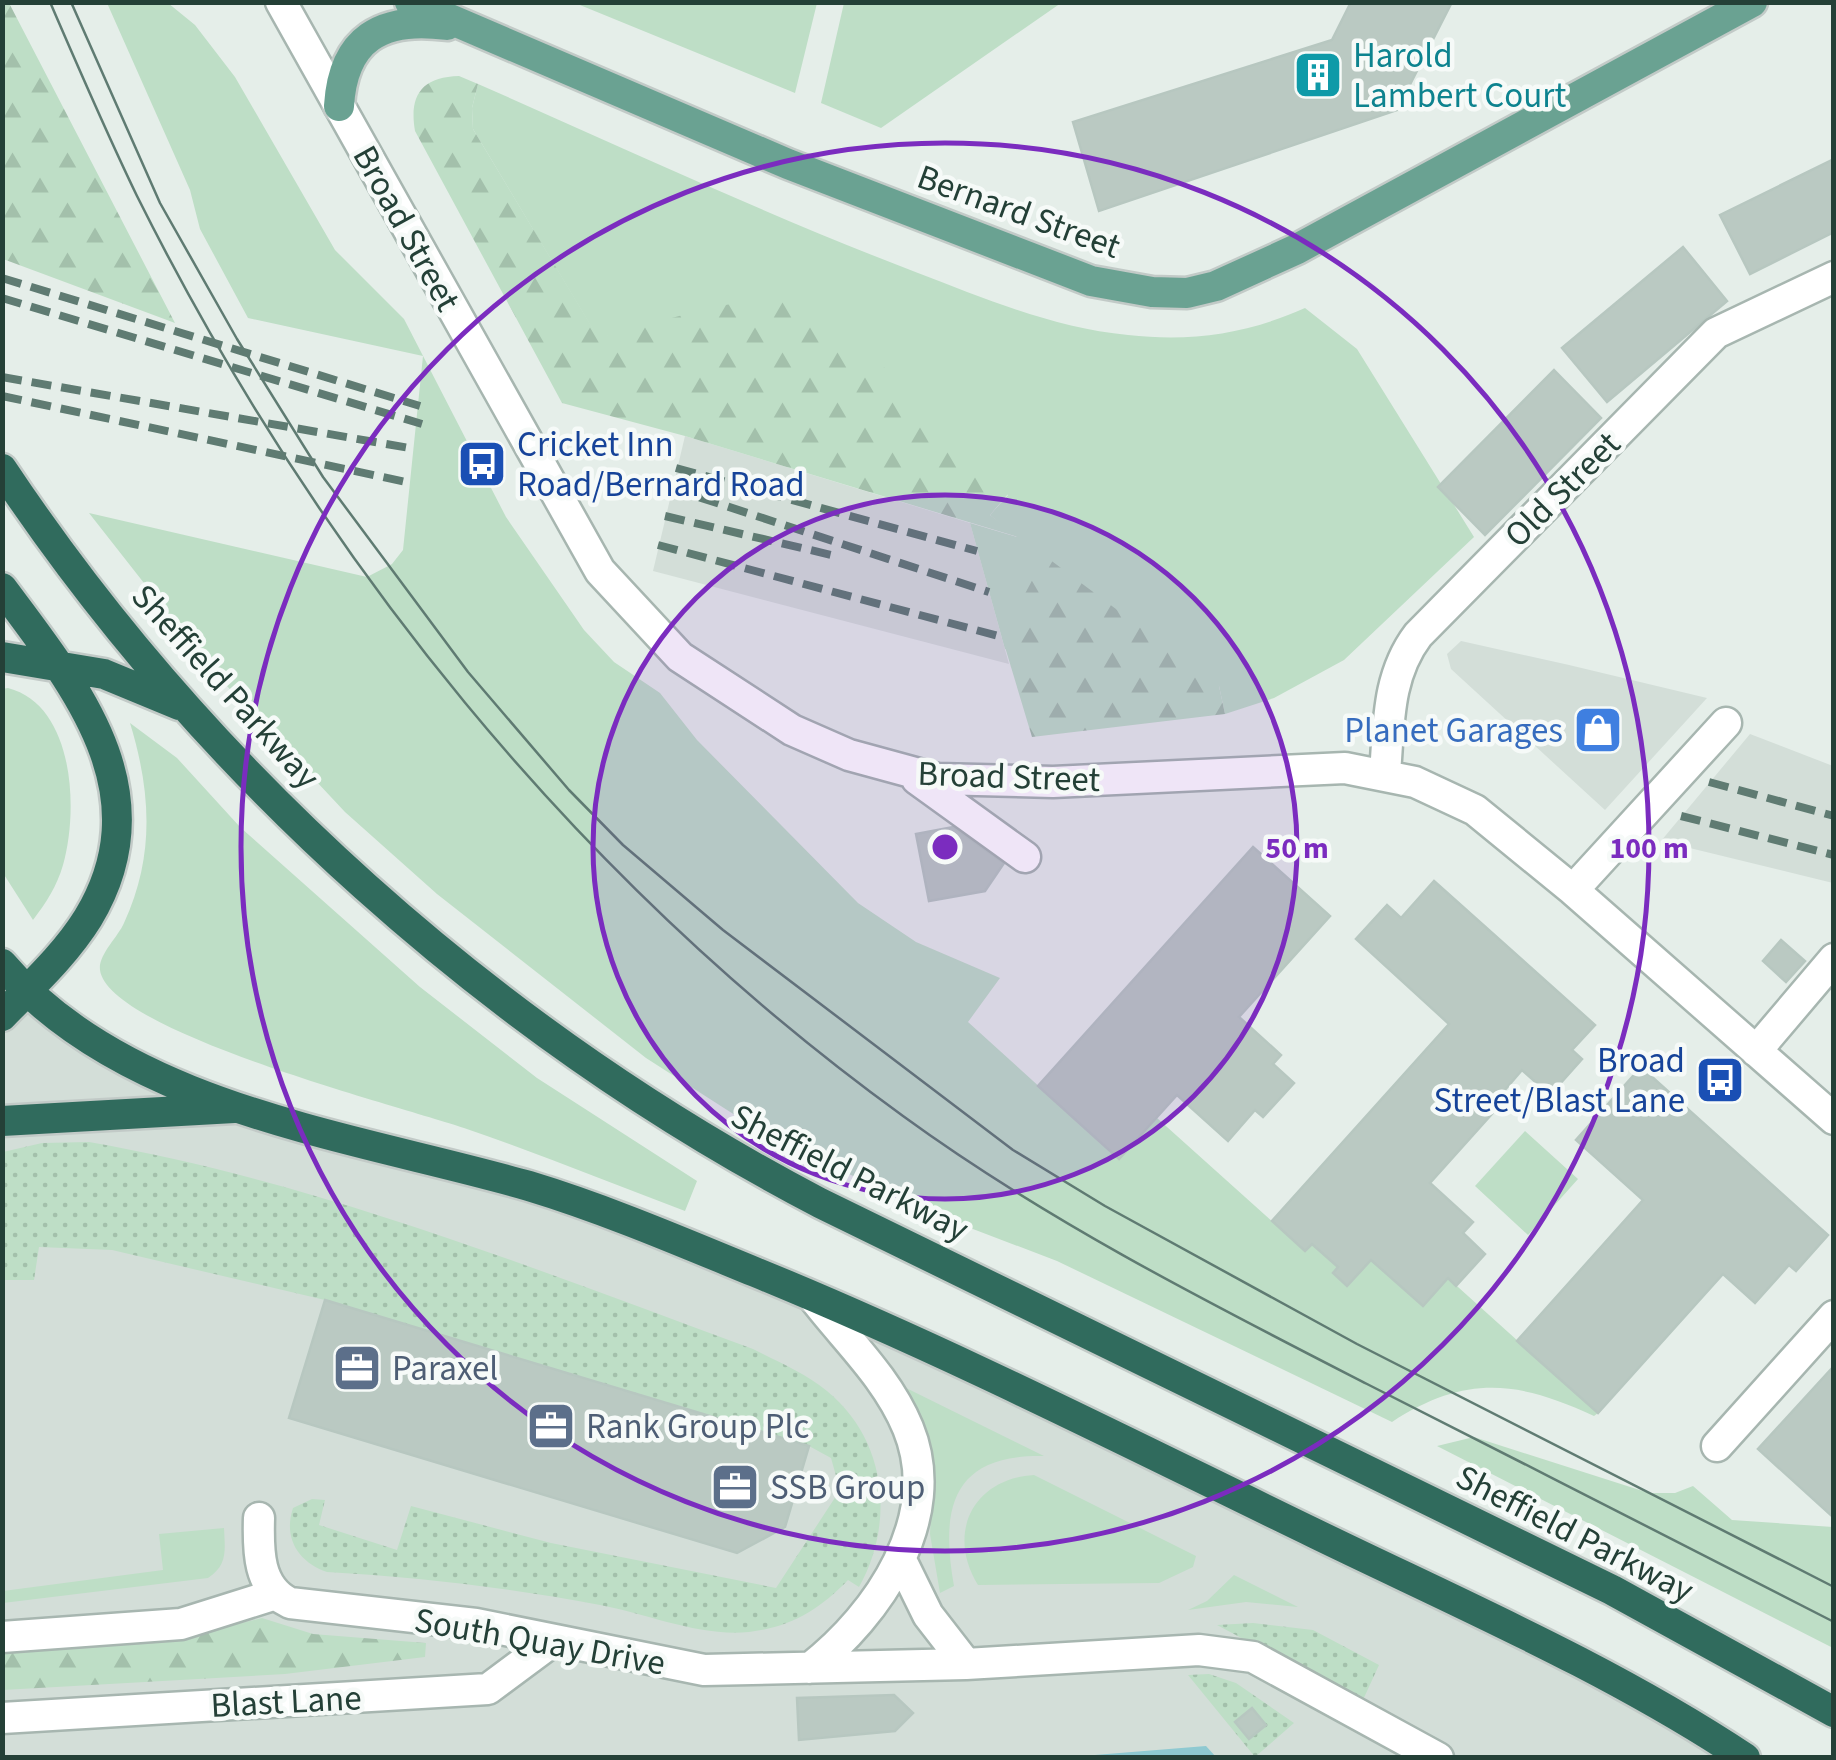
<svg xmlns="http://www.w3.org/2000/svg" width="1836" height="1760" font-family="'Source Sans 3',sans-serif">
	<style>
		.built { fill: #d3ded8 }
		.grass { fill: #bedec6 }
		.forest { fill: url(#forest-firs) }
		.garden { fill: url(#garden-dots) }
		.water { fill: url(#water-ripples) }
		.building { fill: #bac9c2; stroke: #b7c7c0; stroke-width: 2.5 }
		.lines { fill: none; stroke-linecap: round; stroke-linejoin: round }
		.minor-casing { stroke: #a7b6b0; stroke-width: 35 }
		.major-casing { stroke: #c2cac7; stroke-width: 35 }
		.highway-casing { stroke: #c2cac7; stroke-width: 35 }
		.minor { stroke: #fff; stroke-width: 30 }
		.major { stroke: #6aa292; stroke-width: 30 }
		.highway { stroke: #306b5d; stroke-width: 30 }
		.tram { stroke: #5f7b72; stroke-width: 2.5 }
		.rail { stroke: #5f7b72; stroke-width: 8; stroke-dasharray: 20 10; stroke-linecap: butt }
		.ring { fill: none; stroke: #7b2cbf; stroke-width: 5 }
		.labels { text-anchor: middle; stroke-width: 9; stroke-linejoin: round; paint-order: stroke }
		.culture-label { font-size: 35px; fill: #0d838f; stroke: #f6faf8; text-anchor: start }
		.street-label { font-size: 35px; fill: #244037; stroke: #f6faf8 }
		.transit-label { font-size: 35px; fill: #164399; stroke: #f6faf8; text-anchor: start }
		.shop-label { font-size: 35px; fill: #366cbe; stroke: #f6faf8; text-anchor: end }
		.service-label { font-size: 35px; fill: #4e5e75; stroke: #f6faf8; text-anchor: start }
		.centre { fill: #7b2cbf; stroke: #f6faf8; stroke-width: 5 }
		.ring-label { font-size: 30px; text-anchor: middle; font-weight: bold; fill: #7b2cbf; stroke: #f6faf8; stroke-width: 9; stroke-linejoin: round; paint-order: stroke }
	</style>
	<defs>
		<pattern id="forest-firs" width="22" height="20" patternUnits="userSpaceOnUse" patternTransform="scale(2.5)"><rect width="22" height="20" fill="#bedec6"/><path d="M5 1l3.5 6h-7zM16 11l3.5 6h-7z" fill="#a3c0ab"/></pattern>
		<pattern id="garden-dots" width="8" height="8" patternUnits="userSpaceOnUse" patternTransform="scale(2.5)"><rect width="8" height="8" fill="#bedec6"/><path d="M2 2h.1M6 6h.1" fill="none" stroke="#a3c0ab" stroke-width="1.8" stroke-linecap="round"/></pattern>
		<pattern id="water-ripples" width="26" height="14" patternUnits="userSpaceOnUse" patternTransform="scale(2.5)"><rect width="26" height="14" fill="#8ec9d1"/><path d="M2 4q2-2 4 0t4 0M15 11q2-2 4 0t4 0" fill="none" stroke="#74a5aa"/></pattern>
	</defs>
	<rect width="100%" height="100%" fill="#e5eee9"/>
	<path class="built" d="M685,436L970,523L1009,664L653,571Z
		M1461,641L1569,665L1707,698L1605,810L1451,669L1447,654Z
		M1750,734L1833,766V883L1661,841Z
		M2,963L120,1060L754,1272L1742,1757H3Z"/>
	<path class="grass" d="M107,3H168L195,25L235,77L335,250L404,319L506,517L584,630L614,662L660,693L697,740L858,903L916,942L1000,978L968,1022L1119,1159L1157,1118L1305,1251L1312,1244L1338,1267L1333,1273L1347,1286L1371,1260L1423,1306L1448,1278L1598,1413L1594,1416C1519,1381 1466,1374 1392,1422L1057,1261L939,1216L836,1168L738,1117L646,1058L437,894L345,812L213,671L89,513L367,577L392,564L403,550L423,356L248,318L200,229L190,190Z
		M575,3H817L795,93Z
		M844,3V2L1061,3L881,128L821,103Z
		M478,84C624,148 769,216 918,273C986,299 1054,328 1128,335C1192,342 1247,334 1305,308L1357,349L1474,537L1344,660L1274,698L1225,714L1219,686L1005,649L970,523L1017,537L990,515L1008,495L759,301L598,338L473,129L472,108Z
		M8,688C74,705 79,809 63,865C57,886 46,903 33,920L3,873L2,689Z
		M130,723L177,758L240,827L420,987L537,1078L697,1181L685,1211C611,1183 538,1153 464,1128C403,1107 108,1032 100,970C98,955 118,937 124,923C155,856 151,792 130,723Z
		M1525,1131L1578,1179L1528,1235L1475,1186Z
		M898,1384L1044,1456C952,1454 940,1508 954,1586L940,1593L930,1534L933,1467L928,1438Z
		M1474,1437L1649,1493H1675L1693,1486L1732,1520L1833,1527V1648L1437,1446Z
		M1034,1475L1196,1556L1193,1567L1159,1583L978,1585C946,1533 973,1479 1034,1475Z
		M224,1528C225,1550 228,1565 208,1578L3,1603V1591L163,1570L159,1534Z
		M1234,1575L1298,1607L1246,1602L1188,1610L1207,1601Z"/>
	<path class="forest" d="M2,3H9L175,323L3,259Z
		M459,76L478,84L472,108L473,129L598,337C649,327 728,297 777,300C840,303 960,447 1008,494L990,515L1021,538L685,436L562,403L415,131C409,96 421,77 459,76Z
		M1045,556L1219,686L1225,714L1032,737L1002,637Z
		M262,1618L313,1634L426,1643L425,1657L285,1674L3,1690V1652L165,1641Z"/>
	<path class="garden" d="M89,1142C318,1182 535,1269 753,1349C778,1362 805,1373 827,1391C887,1440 895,1523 859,1587L848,1580C819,1610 791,1627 749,1632C700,1637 648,1614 600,1605C509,1588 419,1577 327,1572C298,1562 283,1538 293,1508L312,1499L325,1500L319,1525L397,1550L411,1506L551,1543L776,1588L840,1490L831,1458L809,1446L325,1300L112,1250L39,1247L34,1280H3V1152L42,1143Z
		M1253,1623L1313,1630L1379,1665L1362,1702L1217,1625Z
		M1209,1674L1236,1683L1294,1723L1255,1757L1188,1675Z"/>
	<path class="water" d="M1206,1746L1216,1757H1070Z"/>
	<path class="building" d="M1351,2H1452L1397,110L1099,211L1073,122L1332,40Z
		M1834,159V232L1750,274L1720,215Z
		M1683,247L1727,301L1607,402L1562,348Z
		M1554,370L1601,418L1485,535L1438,487Z
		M953,827L1004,863L985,891L929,901L916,834Z
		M1253,847L1330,916L1239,1017L1281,1055L1273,1064L1294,1083L1263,1117L1255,1110L1228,1141L1177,1095L1119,1159L1038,1086Z
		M1434,881L1595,1025L1572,1050L1582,1059L1550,1095L1522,1070L1504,1091L1509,1095L1430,1183L1473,1222L1463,1233L1485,1254L1456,1286L1448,1278L1423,1306L1371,1260L1347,1286L1333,1273L1338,1267L1312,1244L1305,1251L1272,1221L1449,1024L1356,939L1387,905L1401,918Z
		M1781,940L1805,961L1786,982L1763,961Z
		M1641,1067L1828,1235L1796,1271L1789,1265L1755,1303L1723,1274L1598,1413L1517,1341L1643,1200L1576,1140Z
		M325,1300L809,1446L785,1527L737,1553L289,1418Z
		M1834,1366V1518L1758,1449Z
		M894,1695L913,1713L895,1731L799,1740L797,1698Z
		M1252,1708L1266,1725L1249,1739L1235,1722Z"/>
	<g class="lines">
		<g class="minor-casing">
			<path id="minor" d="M281,2L600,571L680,657L792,730L849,755L937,779L1053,782L1345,768L1415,782L1475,810L1573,890L1834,1119
				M1385,773C1389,724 1387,676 1418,635L1716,333L1834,277
				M917,779L1025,857
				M1573,890L1726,723
				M1756,1051L1834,959
				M1717,1446L1834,1316
				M259,1518C258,1551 258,1588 290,1603L476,1624L704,1670L966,1664L1199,1650L1253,1657L1438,1758
				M900,1558L928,1615L966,1664
				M2,1637L181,1624L273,1595
				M810,1668C878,1615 945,1518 908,1428C887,1377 845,1339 813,1297
				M2,1718L488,1689L554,1640"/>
		</g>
		<g class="major-casing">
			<path id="major" d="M410,2L788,164L1091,281L1152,292L1187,293L1216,286L1297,249L1752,2
				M339,106C343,39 381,16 447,25"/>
		</g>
		<g class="highway-casing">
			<path id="highway" d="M2,469C205,774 495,1033 820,1203L1612,1590L1834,1712
				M2,588C75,686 164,792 88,918C65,955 32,985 2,1016
				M2,657L104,674L179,705
				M2,964C125,1109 355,1136 529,1186C605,1209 682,1242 755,1272C946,1350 1130,1444 1316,1534C1460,1604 1611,1669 1745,1758
				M2,1121L234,1108"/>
		</g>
		<use href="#minor" class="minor"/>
		<use href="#major" class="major"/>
		<use href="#highway" class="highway"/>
		<path class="tram" d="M50,2C78,67 106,132 137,196C317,557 576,879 903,1116C1047,1221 1209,1303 1367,1384C1523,1463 1678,1542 1834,1622
			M71,2L160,203L237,339L323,477L468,672L569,790L623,845L723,930L1013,1150L1105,1206L1357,1344L1834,1587"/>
		<path class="rail" d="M2,278L420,406
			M2,298L422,424
			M2,377L415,449
			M2,396L411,483
			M676,468L977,551
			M671,488L989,592
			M665,516L840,557
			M658,545L1002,637
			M1709,782L1834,816
			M1681,816L1834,855"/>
	</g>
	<circle cx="945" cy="847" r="352" fill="#7b2cbf" fill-opacity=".12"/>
	<g class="ring">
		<circle cx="945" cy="847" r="352"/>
		<circle cx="945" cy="847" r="704"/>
	</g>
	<defs>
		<g id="building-square" transform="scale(2.5)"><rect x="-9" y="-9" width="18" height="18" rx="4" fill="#0f9aa8" stroke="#f6faf8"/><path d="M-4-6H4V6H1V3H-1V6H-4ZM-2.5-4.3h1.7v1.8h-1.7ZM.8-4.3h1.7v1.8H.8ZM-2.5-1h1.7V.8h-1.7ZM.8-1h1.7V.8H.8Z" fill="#fff"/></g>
		<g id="bus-square" transform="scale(2.5)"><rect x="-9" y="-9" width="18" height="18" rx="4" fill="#1a4fb4" stroke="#f6faf8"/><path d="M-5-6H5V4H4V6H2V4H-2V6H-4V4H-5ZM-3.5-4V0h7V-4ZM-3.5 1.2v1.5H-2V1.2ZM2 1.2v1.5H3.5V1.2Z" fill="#fff"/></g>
		<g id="shop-square" transform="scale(2.5)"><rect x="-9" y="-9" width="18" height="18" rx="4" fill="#3f7fe0" stroke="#f6faf8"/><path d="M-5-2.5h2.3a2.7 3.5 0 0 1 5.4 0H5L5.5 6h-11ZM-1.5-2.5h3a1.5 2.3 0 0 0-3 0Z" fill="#fff"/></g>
		<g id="office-square" transform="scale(2.5)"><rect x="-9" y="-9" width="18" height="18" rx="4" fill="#5c6f8a" stroke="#f6faf8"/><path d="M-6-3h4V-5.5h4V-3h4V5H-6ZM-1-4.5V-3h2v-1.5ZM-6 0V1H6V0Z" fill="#fff"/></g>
	</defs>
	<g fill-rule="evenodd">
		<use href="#building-square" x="1318" y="75"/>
		<use href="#bus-square" x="482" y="464"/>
		<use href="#shop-square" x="1598" y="730"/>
		<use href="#bus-square" x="1720" y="1080"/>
		<use href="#office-square" x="357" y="1368"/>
		<use href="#office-square" x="551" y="1426"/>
		<use href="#office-square" x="735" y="1487"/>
	</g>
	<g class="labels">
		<g class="culture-label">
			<text x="1353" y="67">Harold<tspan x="1353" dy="40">Lambert Court</tspan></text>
		</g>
		<g class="street-label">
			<text transform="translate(1019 211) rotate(20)" y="12">Bernard Street</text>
			<text transform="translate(407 228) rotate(61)" y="12">Broad Street</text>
			<text transform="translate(1562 489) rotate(-45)" y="12">Old Street</text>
			<text transform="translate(226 686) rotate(48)" y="12">Sheffield Parkway</text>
			<text transform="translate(1009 776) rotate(2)" y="12">Broad Street</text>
			<text transform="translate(850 1172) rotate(27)" y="12">Sheffield Parkway</text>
			<text transform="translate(1575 1533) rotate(27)" y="12">Sheffield Parkway</text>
			<text transform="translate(540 1641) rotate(10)" y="12">South Quay Drive</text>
			<text transform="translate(286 1701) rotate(-3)" y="12">Blast Lane</text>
		</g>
		<g class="transit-label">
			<text x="517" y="456">Cricket Inn<tspan x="517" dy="40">Road/Bernard Road</tspan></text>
			<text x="1685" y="1072" text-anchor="end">Broad<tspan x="1685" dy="40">Street/Blast Lane</tspan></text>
		</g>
		<g class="shop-label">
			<text x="1563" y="742">Planet Garages</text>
		</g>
		<g class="service-label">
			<text x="392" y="1380">Paraxel</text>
			<text x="586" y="1438">Rank Group Plc</text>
			<text x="770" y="1499">SSB Group</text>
		</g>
	</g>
	<circle cx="945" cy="847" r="15" class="centre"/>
	<g class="ring-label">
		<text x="1297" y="858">50 m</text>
		<text x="1649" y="858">100 m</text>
	</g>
	<rect width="1836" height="1760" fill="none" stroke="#244037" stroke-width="10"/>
</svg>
